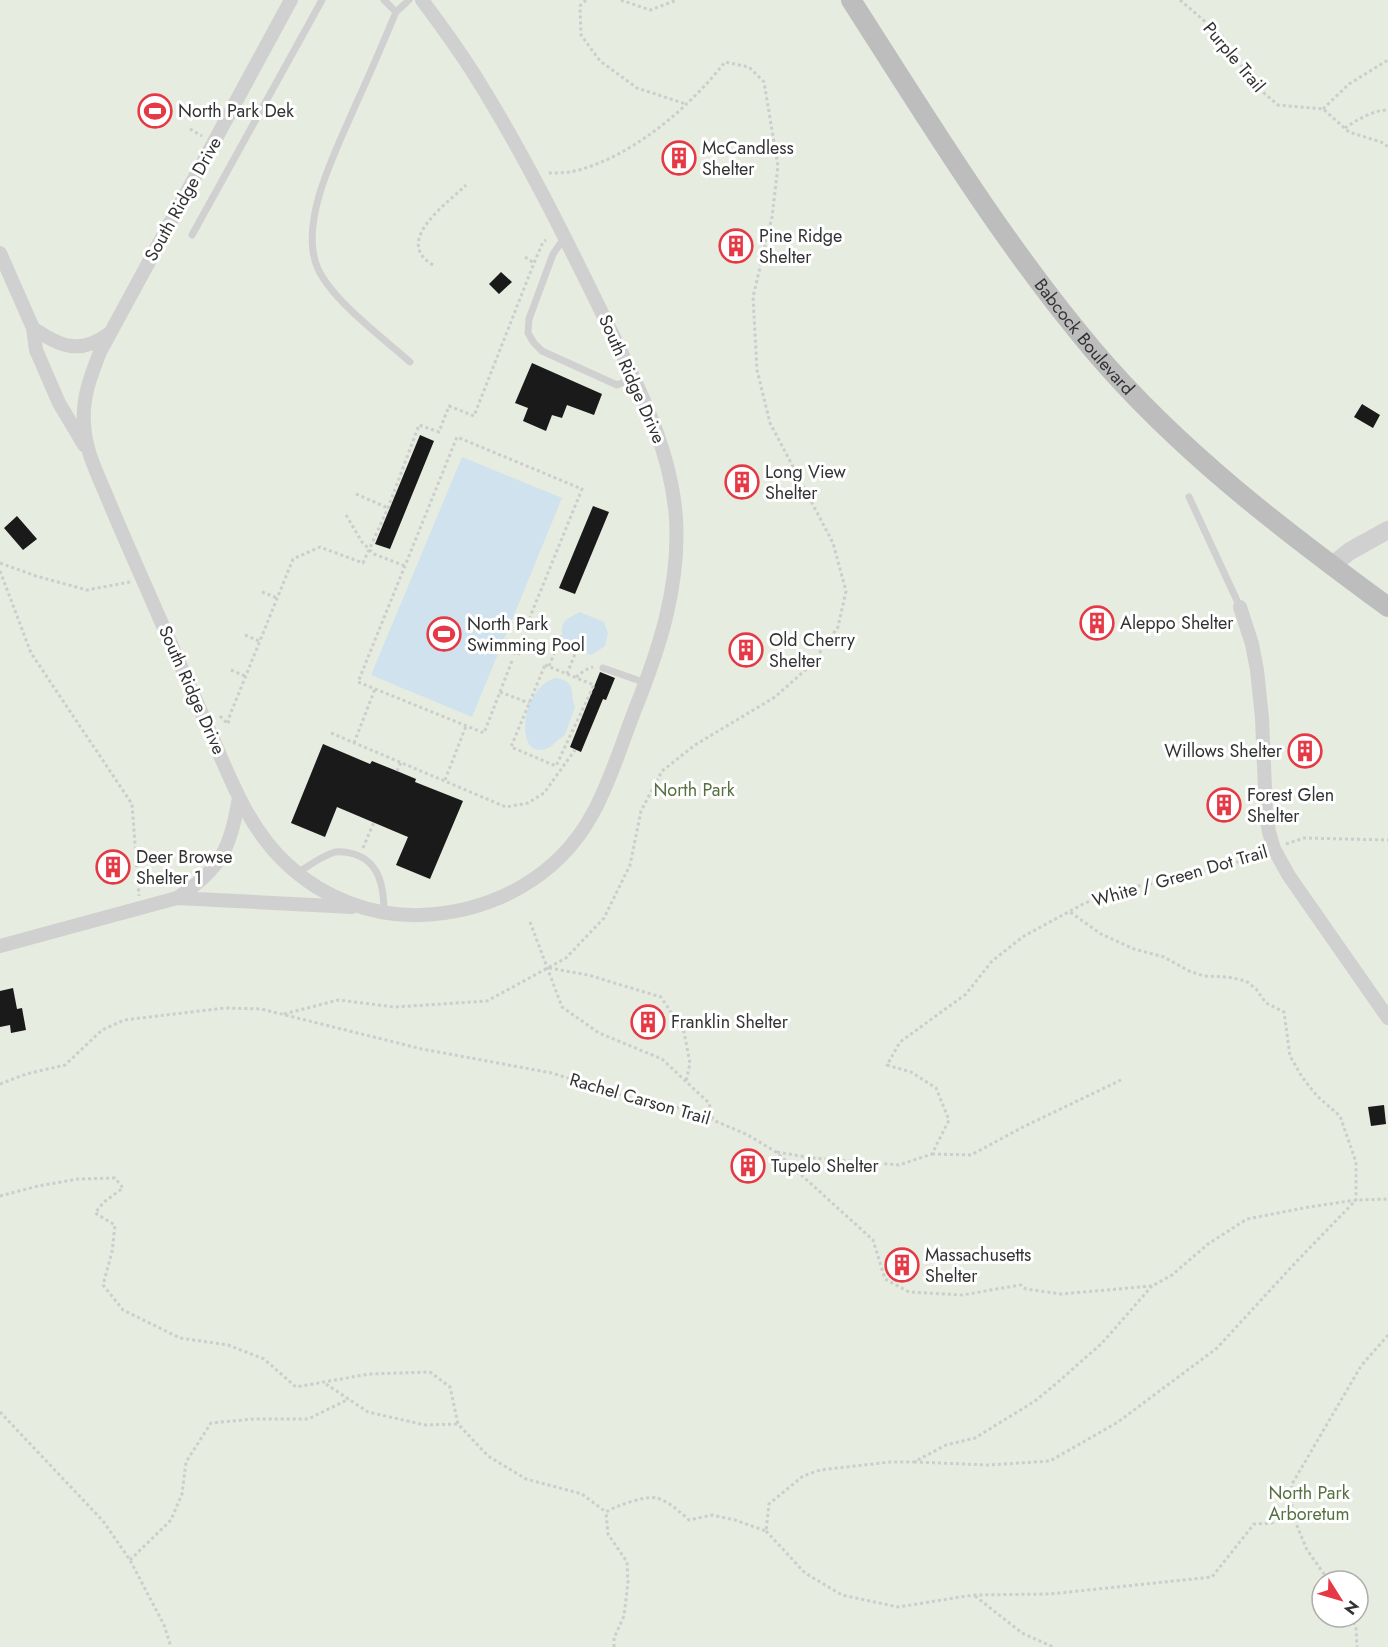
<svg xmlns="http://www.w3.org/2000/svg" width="1388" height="1647" font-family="Jost,sans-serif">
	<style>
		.green { fill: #e6ecdf; fill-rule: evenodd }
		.water { fill: #cfe2ee }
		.building { fill: #1a1a1a }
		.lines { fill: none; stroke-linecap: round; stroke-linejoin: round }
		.path { stroke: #cdcdcd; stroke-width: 3; stroke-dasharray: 3 3; stroke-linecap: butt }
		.service { stroke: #d0d0d0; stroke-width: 7 }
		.minor { stroke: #d0d0d0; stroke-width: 14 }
		.tertiary { stroke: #d0d0d0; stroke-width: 18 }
		.secondary { stroke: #bdbdbd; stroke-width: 20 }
		.labels { text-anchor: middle; stroke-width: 6; stroke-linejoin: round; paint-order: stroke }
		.street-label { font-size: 18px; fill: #333; stroke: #fff }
		.poi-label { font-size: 18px; fill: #333; stroke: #fff; text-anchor: start }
		.park-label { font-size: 18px; fill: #56703f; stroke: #fff }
	</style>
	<rect width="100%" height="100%" fill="#fff"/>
	<path class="green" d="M0,0H1388V1647H0ZM1322,1581H1358V1617H1322Z"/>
	<path class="water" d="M462,457L562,498L472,717L371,675Z
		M580,612L604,622L608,633L605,646L591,655L567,645C566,642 562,637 562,632C560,619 574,616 580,612Z
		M556,678C578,682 569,693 575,707C572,714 567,733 563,737C562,738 560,738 559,739C555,742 553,746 548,748C513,763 520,686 556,678Z"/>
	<path class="building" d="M686,143L690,170L672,173L668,146Z
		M740,234L746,253L731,257L725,239Z
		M501,272L512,282L499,294L489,284Z
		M532,363L602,394L594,415L567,405L562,418L552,415L546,431L523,421L528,408L515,403Z
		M1362,404L1380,415L1373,428L1354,417Z
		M420,435L434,441L390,549L375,544Z
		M745,471L752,488L740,493L732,476Z
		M593,506L609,512L575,594L559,588Z
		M17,516L37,539L23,550L4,528Z
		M1091,611L1108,615L1103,634L1086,630Z
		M742,636L758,641L751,663L735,658Z
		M600,672L615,678L606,700L603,699L581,752L570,747Z
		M1298,736L1316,739L1313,766L1295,764Z
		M323,744L370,764L372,761L397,771L416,779L415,782L463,801L430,879L396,865L408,837L337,807L325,837L291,823Z
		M1215,791H1233V819H1215Z
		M118,852L123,878L107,882L102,856Z
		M13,988L17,1009L22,1008L26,1030L11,1033L10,1025L0,1027V991Z
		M649,1005L665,1017L648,1039L632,1027Z
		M1384,1105L1386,1124L1371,1126L1368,1107Z
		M743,1155L757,1158L753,1177L740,1175Z
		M892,1256H912V1273L892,1274Z"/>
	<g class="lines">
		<path class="path" d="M586,0L580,6L581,35L600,61L637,88L686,104
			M621,0L650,10L677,0
			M1180,0L1222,36L1234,52L1250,81L1278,105L1323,109L1349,132L1384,143L1388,147
			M1323,109L1349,84L1388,60
			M1345,128C1357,120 1373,110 1388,110
			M190,129L202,136
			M525,257L534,263
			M433,265C392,241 448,203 466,185
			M356,494L388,508
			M346,515L362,542L374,554L405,566
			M0,563L36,576L87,590L130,582
			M0,571L31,653L132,804L139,896
			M262,592L277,598
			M245,635L259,641
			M515,648L512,652L518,655L522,648L516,645
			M512,661L484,733L358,682L457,437L582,489L530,617
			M545,665L594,685L556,766L511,747Z
			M549,666L562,634
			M231,670L245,676
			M567,674L577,649
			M576,677L585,670L593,667
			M500,692L529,703
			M220,716L228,724L230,715L293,559L320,547L363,563L388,508L419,425L439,432L449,406L474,416L534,263L543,242L546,240
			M331,733L506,807L528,803L544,793L575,750
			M354,743L375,689
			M397,771L401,762
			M445,780L466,726
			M1286,844L1304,838L1388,840
			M363,848L374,822
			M530,922L562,1007L599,1033L662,1059L709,1103L713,1120
			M549,968L588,975L661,997L684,1032L690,1063L686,1082
			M284,1014L338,1000L395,1007L487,1001L566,958L604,918L630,865L641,811L662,771L695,745L775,697L810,666L838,627L846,591L833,543L770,423L757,370L753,297L772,217L778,166L764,82L749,67L725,62C689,108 629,160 570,172C563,173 555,173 547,173
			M0,1084L26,1074L65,1065L102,1030L124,1020L225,1008L261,1009L422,1049L552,1073L659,1107L680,1108L713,1120L748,1135L776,1152L873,1240L885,1279L909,1292L962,1295L1021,1285L1026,1289L1061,1294L1152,1286L1172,1275L1208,1244L1247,1219L1309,1207L1356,1200L1388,1199
			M777,1152L812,1158L899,1165L932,1154L949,1120L936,1088L911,1072L887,1065L900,1042L966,994L992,961L1024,936L1085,903L1133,887L1162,882L1229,865L1263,853
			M932,1154L971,1155L1023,1127L1121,1080
			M0,1196L38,1186L78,1179L115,1178L123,1188L104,1202L95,1213L115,1225L112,1252L103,1285L123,1310L180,1338L228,1345L264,1359L296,1387L369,1374L430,1372L450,1387L458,1424L488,1456L526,1479L582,1494L606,1512
			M326,1384L368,1412L425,1425L458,1424
			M0,1412L103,1521L130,1560L164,1625L171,1647
			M914,1462L989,1465L1050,1461L1118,1422L1217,1348L1296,1262L1356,1200V1162L1340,1116L1317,1096L1302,1077L1290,1056L1284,1012L1266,1003L1256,989L1246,981L1228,977L1204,976L1189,971L1164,957L1134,949L1101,934L1070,912
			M1292,1514L1307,1550L1329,1581
			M766,1531L805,1573L842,1595L898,1607L973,1595L1050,1594L1212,1577L1254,1524L1272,1523L1292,1514V1484L1361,1366L1388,1335
			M130,1560L171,1520L182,1494L186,1462L211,1423L254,1419H308L349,1399
			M975,1596L1022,1633L1053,1647
			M1350,1617L1356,1627L1357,1647
			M614,1647V1638L624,1616L628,1582L627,1562L608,1534L606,1512C616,1506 645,1495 657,1498C668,1501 680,1512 689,1520L712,1515L735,1520L766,1531L769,1504L803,1476L820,1470L890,1462H914L946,1445L975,1438L1035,1401L1057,1383L1102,1343L1152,1286"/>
		<path class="service" d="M384,0L396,12
			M409,0L396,12C383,43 370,74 356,104C338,147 297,222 318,269C334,302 382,337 410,362
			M192,235L322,0
			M565,237L553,254L529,319L528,333L534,343L542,351L617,385L634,378
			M1189,497L1240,607
			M603,668L646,683
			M297,873C309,866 321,856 335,852C341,851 347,852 354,854C380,862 384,888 384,912"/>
		<path class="minor" d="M291,0L100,352C91,375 82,398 84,423C85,448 95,469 105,492C122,534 141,575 159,617C175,653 191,689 207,725C229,775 247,828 288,865C323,898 373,917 421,915C492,912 558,878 593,813C610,782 621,746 634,712C659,650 680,587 676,519C671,445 635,380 603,315C563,233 523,152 474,74C458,49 440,24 422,0
			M0,253L33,328L36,350L59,403L84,445
			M33,328C59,346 79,355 107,335
			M1240,607L1252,644L1257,670L1262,718L1266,813L1269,832L1274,849L1289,876L1388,1018
			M177,898L352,907
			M0,946L177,898C221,869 231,848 239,797"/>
		<path class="tertiary" d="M1331,566L1350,551L1388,530"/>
		<path class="secondary" id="s1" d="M851,0C928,120 1002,242 1094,351C1179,451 1283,530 1388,607"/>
	</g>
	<defs>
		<g id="stadium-ring" transform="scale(1.725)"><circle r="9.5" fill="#fff" stroke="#e63946" stroke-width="1.5"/><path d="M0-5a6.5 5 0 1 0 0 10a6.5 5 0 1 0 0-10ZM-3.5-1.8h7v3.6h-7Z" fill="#e63946"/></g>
		<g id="building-ring" transform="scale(1.725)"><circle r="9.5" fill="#fff" stroke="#e63946" stroke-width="1.5"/><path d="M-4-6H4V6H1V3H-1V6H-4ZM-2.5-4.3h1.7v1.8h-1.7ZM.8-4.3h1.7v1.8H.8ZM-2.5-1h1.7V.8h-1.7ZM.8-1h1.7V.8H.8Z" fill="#e63946"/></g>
	</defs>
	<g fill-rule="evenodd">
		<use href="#stadium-ring" x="155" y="111"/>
		<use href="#building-ring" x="679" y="158"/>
		<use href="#building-ring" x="736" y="246"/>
		<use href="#building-ring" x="742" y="482"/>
		<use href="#building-ring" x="1097" y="623"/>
		<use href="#stadium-ring" x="444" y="634"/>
		<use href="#building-ring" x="746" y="650"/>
		<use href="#building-ring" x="1305" y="751"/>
		<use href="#building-ring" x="1224" y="805"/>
		<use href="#building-ring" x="113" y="867"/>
		<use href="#building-ring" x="648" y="1022"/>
		<use href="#building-ring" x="748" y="1166"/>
		<use href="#building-ring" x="902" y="1265"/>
	</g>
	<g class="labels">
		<g class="street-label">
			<text transform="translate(1234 57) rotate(50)" y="6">Purple Trail</text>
			<text transform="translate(183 199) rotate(-61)" y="6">South Ridge Drive</text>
			<text dy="6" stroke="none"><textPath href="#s1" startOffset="410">Babcock Boulevard</textPath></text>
			<text transform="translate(632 379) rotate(66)" y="6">South Ridge Drive</text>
			<text transform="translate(192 690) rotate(66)" y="6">South Ridge Drive</text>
			<text transform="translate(1180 876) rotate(-16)" y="6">White / Green Dot Trail</text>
			<text transform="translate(640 1099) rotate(16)" y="6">Rachel Carson Trail</text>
		</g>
		<g class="poi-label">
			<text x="178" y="117">North Park Dek</text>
			<text x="702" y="154">McCandless<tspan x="702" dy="21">Shelter</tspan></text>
			<text x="759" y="242">Pine Ridge<tspan x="759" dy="21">Shelter</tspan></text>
			<text x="765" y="478">Long View<tspan x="765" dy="21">Shelter</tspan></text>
			<text x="1120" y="629">Aleppo Shelter</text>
			<text x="467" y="630">North Park<tspan x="467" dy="21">Swimming Pool</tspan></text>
			<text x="769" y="646">Old Cherry<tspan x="769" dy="21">Shelter</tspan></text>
			<text x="1282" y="757" text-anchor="end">Willows Shelter</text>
			<text x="1247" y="801">Forest Glen<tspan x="1247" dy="21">Shelter</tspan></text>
			<text x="136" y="863">Deer Browse<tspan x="136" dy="21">Shelter 1</tspan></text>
			<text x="671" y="1028">Franklin Shelter</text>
			<text x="771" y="1172">Tupelo Shelter</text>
			<text x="925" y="1261">Massachusetts<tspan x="925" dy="21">Shelter</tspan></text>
		</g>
		<g class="park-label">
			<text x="694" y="796">North Park</text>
			<text x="1309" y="1499">North Park<tspan x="1309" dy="21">Arboretum</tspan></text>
		</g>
	</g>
	<g transform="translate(1340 1599) rotate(127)"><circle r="28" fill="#ffffff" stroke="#adadad" stroke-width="1.5"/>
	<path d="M0-4.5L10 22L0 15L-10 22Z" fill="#e63946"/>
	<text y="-9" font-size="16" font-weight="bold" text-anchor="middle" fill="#333333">N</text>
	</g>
</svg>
